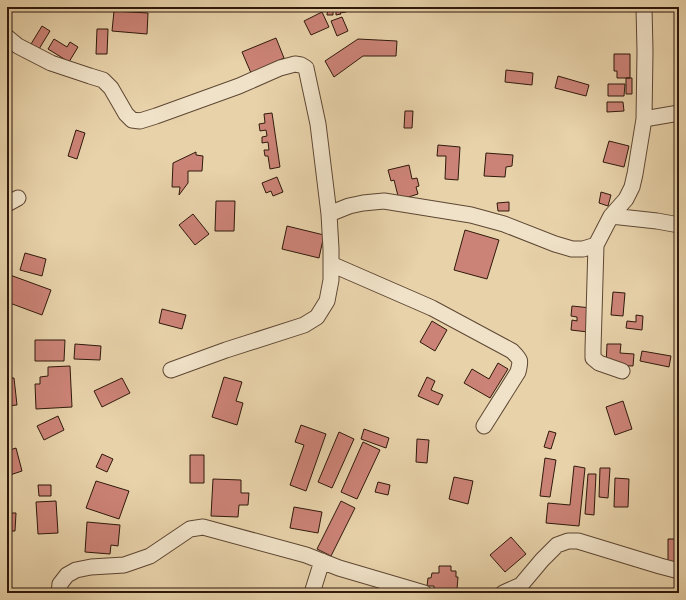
<svg xmlns="http://www.w3.org/2000/svg" width="686" height="600" font-family="'Sorts Mill Goudy',serif">
	<style>
		.building { fill: #cc8377; stroke: #2f190b }
		.lines { fill: none; stroke-linecap: round; stroke-linejoin: round }
		.minor-casing { stroke: #5d4733; stroke-width: 17 }
		.minor { stroke: #f0e2c8; stroke-width: 15 }
	</style>
	<rect width="100%" height="100%" fill="#e8d2aa"/>
	<filter id="stains"><feTurbulence type="fractalNoise" baseFrequency=".005" numOctaves="4"/><feColorMatrix values="0 0 0 0 .2 0 0 0 0 .09 0 0 0 0 .02 0 0 0 .5 -.17"/></filter>
	<radialGradient id="worn" r=".72"><stop offset=".6" stop-color="#630" stop-opacity="0"/><stop offset="1" stop-color="#630" stop-opacity=".3"/></radialGradient>
	<path class="building" d="M328,7H333V15H327Z
		M340,7H342V8H345L346,12L340,13L341,14L336,15V8H340Z
		M114,11L148,13L147,34L112,31Z
		M322,12L329,27L311,35L304,21Z
		M342,17L348,31L337,36L331,21Z
		M42,26L50,31L39,49L31,44Z
		M97,29H108L107,54H96Z
		M276,38L284,58L251,73L242,52Z
		M54,39L67,47L70,42L78,47L69,62L48,49Z
		M358,39L397,41L396,56H363L334,77L325,61Z
		M614,54H630V78H617V71H614Z
		M506,70L533,73L532,85L505,82Z
		M558,76L589,85L586,96L555,88Z
		M626,78H632V94H626Z
		M608,84H625L624,96H608Z
		M607,102H623L624,111L607,112Z
		M405,111H413L412,128H404Z
		M272,113L280,167L270,169L268,156H265L264,150H269L268,142L262,143V137L267,136L266,130L260,131L259,124L265,123L264,114Z
		M76,130L85,133L77,159L68,156Z
		M609,141L629,146L624,167L603,162Z
		M438,145L460,147L458,180L445,179L446,156H437Z
		M196,152V155L203,156L202,171H188V183L179,195L180,187H172L173,163Z
		M486,153L513,155L512,166L506,167L505,177L484,176Z
		M409,165L412,179L417,178L419,186L416,187L418,194L399,200L394,180L391,181L388,170Z
		M277,177L283,192L273,196L271,191L266,193L262,183Z
		M601,192L611,195L608,206L599,203Z
		M216,201H235L234,231H215Z
		M509,202V211H498L497,203Z
		M193,214L209,234L195,245L179,225Z
		M287,226L324,235L319,258L282,249Z
		M465,230L499,240L487,279L454,270Z
		M25,253L46,259L42,276L20,270Z
		M10,275L51,290L42,315L7,302V284Z
		M613,292L625,293L623,316L611,315Z
		M572,306L591,308L588,332L571,330L572,320L577,321V317L571,316Z
		M162,309L186,315L182,329L159,323Z
		M636,315L643,316L642,330L626,328L627,321L636,322Z
		M432,321L447,330L435,351L420,342Z
		M35,340H65L64,361H35Z
		M75,344L101,346L100,360L74,359Z
		M607,344H621L620,353L634,354L633,366L606,365Z
		M642,351L671,356L669,367L640,361Z
		M498,363L508,369L490,398L464,383L472,369L489,379Z
		M70,366L72,407L36,409L35,384H40V377L48,376V367Z
		M224,377L242,382L236,401L243,403L237,425L212,417Z
		M427,377L435,381L431,390L443,395L438,405L418,396Z
		M7,378H14L17,405L7,406Z
		M122,378L130,393L102,407L94,391Z
		M623,401L632,429L615,435L606,407Z
		M58,416L64,430L44,440L37,426Z
		M301,425L326,434L306,491L290,485L304,445L295,442Z
		M364,429L389,438L386,448L361,439Z
		M549,431L556,433L551,449L544,447Z
		M339,432L354,439L332,488L318,482Z
		M417,439L429,440L427,463L416,462Z
		M363,442L380,450L357,499L341,492Z
		M16,448L22,471L7,476V451Z
		M102,454L113,459L107,472L96,467Z
		M190,455H204V483H190Z
		M545,458L556,460L550,497L540,496Z
		M574,466L585,468L579,526L546,523L548,503L570,505Z
		M600,468H610L608,498L599,497Z
		M588,474H596L594,515L585,514Z
		M454,477L473,481L468,504L449,499Z
		M615,478L629,479L628,507H614Z
		M213,479L241,480V493H249L248,505H239L238,517L211,516Z
		M96,481L129,491L119,519L86,508Z
		M378,482L390,485L388,495L375,492Z
		M38,485H51V496H39Z
		M56,501L58,533L38,534L36,502Z
		M341,501L355,508L331,556L317,549Z
		M294,507L322,512L318,533L290,528Z
		M7,513H16L15,531H7Z
		M87,522L120,525L118,546L111,545L110,554L85,552Z
		M511,537L526,554L505,572L490,555Z
		M668,539H679V563H668Z
		M439,566H451V571H456V577H458L457,589H450V593H434V586H427L428,578H431L432,573H439Z
		M105,590L120,592V593H104Z"/>
	<g class="lines">
		<g class="minor-casing">
			<path id="minor" d="M7,37L18,46L51,63L90,76L103,80L111,88L126,114L132,120L140,121L156,116L239,86L280,68L295,64L301,65L306,68L318,124L329,214L331,249V280L327,301L317,317L304,325L226,350L171,370
				M644,119L679,113
				M7,204L18,198
				M329,214L349,206L363,203L384,201L471,215L504,224L555,244L572,249H583L596,245L611,216L626,199L632,187L635,174L644,119L645,51L644,7
				M611,216L657,221L679,225
				M596,245L593,349V358L599,363L622,371
				M331,264L432,308L512,351C521,360 521,360 518,372L484,426
				M59,593L60,584L67,575L76,570L91,567L124,565L150,556L190,529L203,527L306,555L339,568L424,593
				M312,593L322,561
				M503,593L521,585L542,560L557,545L568,541H578L660,566L679,571"/>
		</g>
		<use href="#minor" class="minor"/>
	</g>
	<rect width="686" height="600" fill="none" stroke="#e8d2aa" stroke-width="24"/>
	<rect x="8" y="8" width="670" height="584" fill="none" stroke="#2f190b" stroke-width="2"/>
	<rect x="12" y="12" width="662" height="576" fill="none" stroke="#2f190b"/>
	<rect width="100%" height="100%" filter="url(#stains)"/>
	<rect width="100%" height="100%" fill="url(#worn)"/>
</svg>
